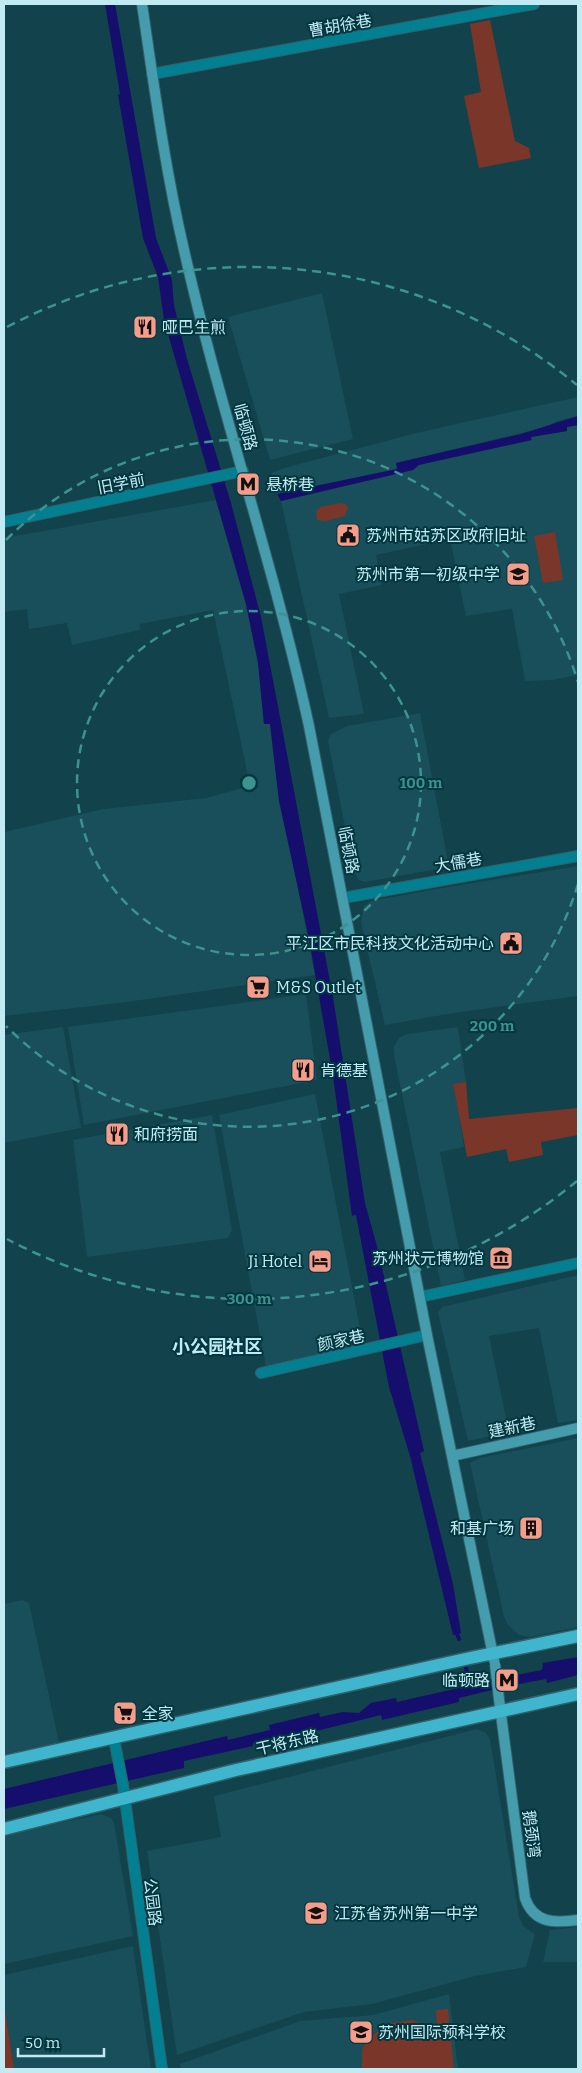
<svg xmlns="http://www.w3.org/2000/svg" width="582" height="2073" font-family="Bitter,'Noto Sans SC',serif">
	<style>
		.built { fill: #184f5a }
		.green { fill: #7a3629 }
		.water { fill: #150e6d }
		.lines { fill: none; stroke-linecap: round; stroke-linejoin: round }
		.stream { stroke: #150e6d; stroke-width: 4 }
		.tertiary-casing { stroke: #326069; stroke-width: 12 }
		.secondary-casing { stroke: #326069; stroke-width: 12 }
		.primary-casing { stroke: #326069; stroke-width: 15 }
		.tertiary { stroke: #027f91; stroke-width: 10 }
		.secondary { stroke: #459cad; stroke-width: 10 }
		.primary { stroke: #3fb6cd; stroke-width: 12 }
		.tertiary-bridge-casing { stroke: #326069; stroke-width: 12; stroke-linecap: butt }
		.secondary-bridge-casing { stroke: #326069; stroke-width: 12; stroke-linecap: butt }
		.tertiary-bridge { stroke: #027f91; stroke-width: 10 }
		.secondary-bridge { stroke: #459cad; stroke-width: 10 }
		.ring { fill: none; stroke: #3c938f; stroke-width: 2.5; stroke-dasharray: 9 6 }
		.labels { text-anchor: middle; stroke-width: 4; stroke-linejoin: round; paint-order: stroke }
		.street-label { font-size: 16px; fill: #c2eaf3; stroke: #033740 }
		.poi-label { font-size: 16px; fill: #c2eaf3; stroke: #033740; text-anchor: start }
		.neighbourhood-label { font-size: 18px; font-weight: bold; fill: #c2eaf3; stroke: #033740 }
		.centre { fill: #3c938f; stroke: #033740; stroke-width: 2.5 }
		.ring-label { font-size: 15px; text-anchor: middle; font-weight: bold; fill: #3c938f; stroke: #033740; stroke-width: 4; stroke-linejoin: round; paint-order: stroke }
	</style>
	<rect width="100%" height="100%" fill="#12424b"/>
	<path class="built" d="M322,293L353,439L270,460L228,317Z
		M578,397V416L557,421L546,427L397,463V469L277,494L272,473L284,468L416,433Z
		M578,425V675L553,680L525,681L512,609L466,616L450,539L376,555L382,585L339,594L364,714L329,718L281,501L413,470L419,465L432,462L531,440V437L567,431V427Z
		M216,500L246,604L258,663L264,723H270L279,801L289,843L315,975L127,1002L4,1016V832L103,809L206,798L250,786L213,610L140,624V630L72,645L67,623L29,629L27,609L4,612V538Z
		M420,713L449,867L365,882L359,880L354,872L328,741L331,734L347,726Z
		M578,866V996L454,1013L385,1025L361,923L364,906L371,901L436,889Z
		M306,994L317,1080L84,1125L68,1027Z
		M63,1027L81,1128L4,1143V1035Z
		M458,1027L466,1082L454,1085L464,1147L440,1152L465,1280L441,1286L394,1055V1046L399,1038L407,1034Z
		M315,1094L364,1349L266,1367L219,1115Z
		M212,1115L232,1230L228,1238L87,1257L73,1140Z
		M578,1275V1420L558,1423L539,1328L489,1336L509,1432L468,1441L438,1312L442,1307Z
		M578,1438V1627L530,1637L519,1635L508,1625L504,1617L470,1463L479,1458Z
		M22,1600L29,1603L59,1742L4,1754V1604Z
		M477,1729L486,1733L490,1739L519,1917L523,1926L535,1934L526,1967L475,1976L372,2004L304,2012L177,2055L147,1851L221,1837L214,1796Z
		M101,1814L111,1818L114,1823L133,1936L4,1964V1835Z
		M578,1927V1962H543L550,1930Z
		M133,1946L151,2069H14L4,2003V1975Z
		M449,1994L458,2069H181L180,2064L300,2021L373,2015Z"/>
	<path class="green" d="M490,20L515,141L529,148L531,158L479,168L464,96L481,92L470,24Z
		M340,503L345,504L348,507L345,516L326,521L317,520L316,512L320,507Z
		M555,532L563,580L543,583L534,536Z
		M466,1082L469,1119L578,1108V1135L541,1142L543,1155L509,1162L506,1149L467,1157L453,1084Z
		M4,2003L14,2069H4Z
		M448,2009L454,2069H362V2050L367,2040L387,2024L412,2020L437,2029L436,2010Z"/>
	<path class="water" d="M105,4H115L156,238L172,280L174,305L187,359L231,503L261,617L333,997L365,1203L378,1250L424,1451L420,1453L453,1584L461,1633L453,1635L410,1456L389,1387L356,1215L352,1216L333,1076L309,939L279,801L270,724H264L258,663L246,604L164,320L158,277L143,238L118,95L120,94Z
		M578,416V425L567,427V431L531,437L532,440L432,462L419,465L413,470L281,501L277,494L397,469L396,463L521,434Z
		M578,1657V1675L547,1683L546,1679C517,1684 488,1691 459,1698V1702L382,1720L381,1715L296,1736L286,1735L253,1743V1746L184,1761V1768L4,1809V1789L227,1736L228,1740L270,1730L269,1725L319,1713L320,1717L343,1712L359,1713L371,1703L396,1698L397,1702L463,1687L462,1673L471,1671L473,1683L542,1670L543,1663Z"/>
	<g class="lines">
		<path class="stream" d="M457,1634L459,1639
			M466,1668L467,1672"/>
		<g class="tertiary-casing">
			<path id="tertiary" d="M152,74L534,4
				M4,522L243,471
				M343,898L578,856
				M420,1297L578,1263
				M261,1373L427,1335
				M114,1739L117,1754
				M123,1785L162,2069"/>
		</g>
		<g class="secondary-casing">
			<path id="secondary" d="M142,4C154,86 165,169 184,250C220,410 274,565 309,726L427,1335L494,1660
				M452,1456L578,1428
				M499,1699L525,1898C534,1924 555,1923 578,1920"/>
		</g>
		<g class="primary-casing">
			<path id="primary" d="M4,1762L470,1658L578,1636
				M4,1829L236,1770L578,1694"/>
		</g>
		<use href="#tertiary" class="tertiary"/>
		<use href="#secondary" class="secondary"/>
		<use href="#primary" class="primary"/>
		<g class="tertiary-bridge-casing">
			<path id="tertiary-bridge" d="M117,1754L123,1785"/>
		</g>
		<g class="secondary-bridge-casing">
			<path id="secondary-bridge" d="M495,1664L499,1699"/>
		</g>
		<use href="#tertiary-bridge" class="tertiary-bridge"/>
		<use href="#secondary-bridge" class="secondary-bridge"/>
	</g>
	<g class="ring">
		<circle cx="249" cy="783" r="172"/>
		<path d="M578 884A344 344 0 0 1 6 1026M6 540A344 344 0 0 1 578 682"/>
		<path d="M577 1181A516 516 0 0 1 7 1239M7 327A516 516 0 0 1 577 385"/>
	</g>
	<defs>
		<g id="restaurant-square" transform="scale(1.25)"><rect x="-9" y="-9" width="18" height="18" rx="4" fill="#f49d8b" stroke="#033740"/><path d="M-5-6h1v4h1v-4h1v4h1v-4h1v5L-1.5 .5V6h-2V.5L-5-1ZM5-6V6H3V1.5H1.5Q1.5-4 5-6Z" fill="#111"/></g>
		<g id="metro-square" transform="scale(1.25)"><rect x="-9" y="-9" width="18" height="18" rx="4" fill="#f49d8b" stroke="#033740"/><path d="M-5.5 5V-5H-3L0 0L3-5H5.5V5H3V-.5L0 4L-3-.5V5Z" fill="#111"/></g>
		<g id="civic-square" transform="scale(1.25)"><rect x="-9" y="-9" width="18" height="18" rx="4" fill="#f49d8b" stroke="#033740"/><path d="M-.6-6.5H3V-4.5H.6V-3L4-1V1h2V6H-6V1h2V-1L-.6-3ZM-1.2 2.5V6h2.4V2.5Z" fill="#111"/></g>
		<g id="school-square" transform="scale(1.25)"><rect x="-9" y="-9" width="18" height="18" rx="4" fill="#f49d8b" stroke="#033740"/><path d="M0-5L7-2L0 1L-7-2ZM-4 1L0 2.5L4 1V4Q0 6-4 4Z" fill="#111"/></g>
		<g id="supermarket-square" transform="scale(1.25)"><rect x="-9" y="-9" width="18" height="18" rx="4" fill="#f49d8b" stroke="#033740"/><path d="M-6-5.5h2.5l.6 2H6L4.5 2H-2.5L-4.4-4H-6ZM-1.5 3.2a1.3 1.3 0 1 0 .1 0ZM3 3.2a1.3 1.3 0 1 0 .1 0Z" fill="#111"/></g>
		<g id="museum-square" transform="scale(1.25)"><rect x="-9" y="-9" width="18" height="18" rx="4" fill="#f49d8b" stroke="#033740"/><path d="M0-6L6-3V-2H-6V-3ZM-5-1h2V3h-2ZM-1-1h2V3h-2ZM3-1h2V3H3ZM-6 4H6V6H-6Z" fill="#111"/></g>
		<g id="hotel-square" transform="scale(1.25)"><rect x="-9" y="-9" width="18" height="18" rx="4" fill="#f49d8b" stroke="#033740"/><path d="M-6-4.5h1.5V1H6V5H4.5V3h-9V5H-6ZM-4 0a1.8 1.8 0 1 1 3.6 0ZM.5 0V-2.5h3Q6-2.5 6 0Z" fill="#111"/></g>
		<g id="building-square" transform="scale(1.25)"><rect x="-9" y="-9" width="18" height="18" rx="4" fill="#f49d8b" stroke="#033740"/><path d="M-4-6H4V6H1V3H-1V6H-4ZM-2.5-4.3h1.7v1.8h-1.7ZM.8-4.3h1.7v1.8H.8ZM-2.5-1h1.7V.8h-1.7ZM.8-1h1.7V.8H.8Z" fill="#111"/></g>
		<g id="university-square" transform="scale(1.25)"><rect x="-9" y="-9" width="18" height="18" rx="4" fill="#f49d8b" stroke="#033740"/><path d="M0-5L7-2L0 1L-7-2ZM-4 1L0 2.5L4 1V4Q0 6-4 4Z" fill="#111"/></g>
	</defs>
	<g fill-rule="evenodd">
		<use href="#restaurant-square" x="145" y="327"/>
		<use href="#metro-square" x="248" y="484"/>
		<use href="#civic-square" x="348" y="535"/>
		<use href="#school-square" x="518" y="574"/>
		<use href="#civic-square" x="511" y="943"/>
		<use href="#supermarket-square" x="258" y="987"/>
		<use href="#restaurant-square" x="303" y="1070"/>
		<use href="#restaurant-square" x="117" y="1134"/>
		<use href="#museum-square" x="501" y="1258"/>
		<use href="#hotel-square" x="320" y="1261"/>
		<use href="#building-square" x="531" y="1528"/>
		<use href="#metro-square" x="507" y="1680"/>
		<use href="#supermarket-square" x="125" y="1713"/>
		<use href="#school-square" x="316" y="1913"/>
		<use href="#university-square" x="361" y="2032"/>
	</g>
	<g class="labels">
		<g class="street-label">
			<text transform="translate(340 25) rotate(-10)" y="6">曹胡徐巷</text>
			<text transform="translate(246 427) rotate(75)" y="6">临顿路</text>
			<text transform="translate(121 483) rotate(-11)" y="6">旧学前</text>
			<text transform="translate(349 850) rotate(79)" y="6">临顿路</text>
			<text transform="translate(458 862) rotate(-10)" y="6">大儒巷</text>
			<text transform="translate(341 1340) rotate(-12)" y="6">颜家巷</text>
			<text transform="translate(512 1427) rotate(-12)" y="6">建新巷</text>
			<text transform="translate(287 1742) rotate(-13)" y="6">干将东路</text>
			<text transform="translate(532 1834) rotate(83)" y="6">鹅颈湾</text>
			<text transform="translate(153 1902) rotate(83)" y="6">公园路</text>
		</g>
		<g class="poi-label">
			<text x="162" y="333">哑巴生煎</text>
			<text x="266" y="490">悬桥巷</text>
			<text x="366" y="541">苏州市姑苏区政府旧址</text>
			<text x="500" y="580" text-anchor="end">苏州市第一初级中学</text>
			<text x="494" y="949" text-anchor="end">平江区市民科技文化活动中心</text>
			<text x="276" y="993">M&amp;S Outlet</text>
			<text x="320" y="1076">肯德基</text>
			<text x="134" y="1140">和府捞面</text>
			<text x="484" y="1264" text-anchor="end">苏州状元博物馆</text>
			<text x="302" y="1267" text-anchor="end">Ji Hotel</text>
			<text x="514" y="1534" text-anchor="end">和基广场</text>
			<text x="490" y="1686" text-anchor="end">临顿路</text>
			<text x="142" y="1719">全家</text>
			<text x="334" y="1919">江苏省苏州第一中学</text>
			<text x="378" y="2038">苏州国际预科学校</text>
		</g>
		<g class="neighbourhood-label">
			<text x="217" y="1353">小公园社区</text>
		</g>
	</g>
	<circle cx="249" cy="783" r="8" class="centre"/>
	<g class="ring-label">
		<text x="421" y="788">100 m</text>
		<text x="492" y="1031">200 m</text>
		<text x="249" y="1304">300 m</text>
	</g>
	<rect width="582" height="2073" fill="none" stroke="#c2eaf3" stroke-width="10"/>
	<path d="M18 2048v8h86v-8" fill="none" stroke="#c2eaf3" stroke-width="2.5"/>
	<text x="25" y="2048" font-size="15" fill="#c2eaf3" stroke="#033740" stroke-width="4" paint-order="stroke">50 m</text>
</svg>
